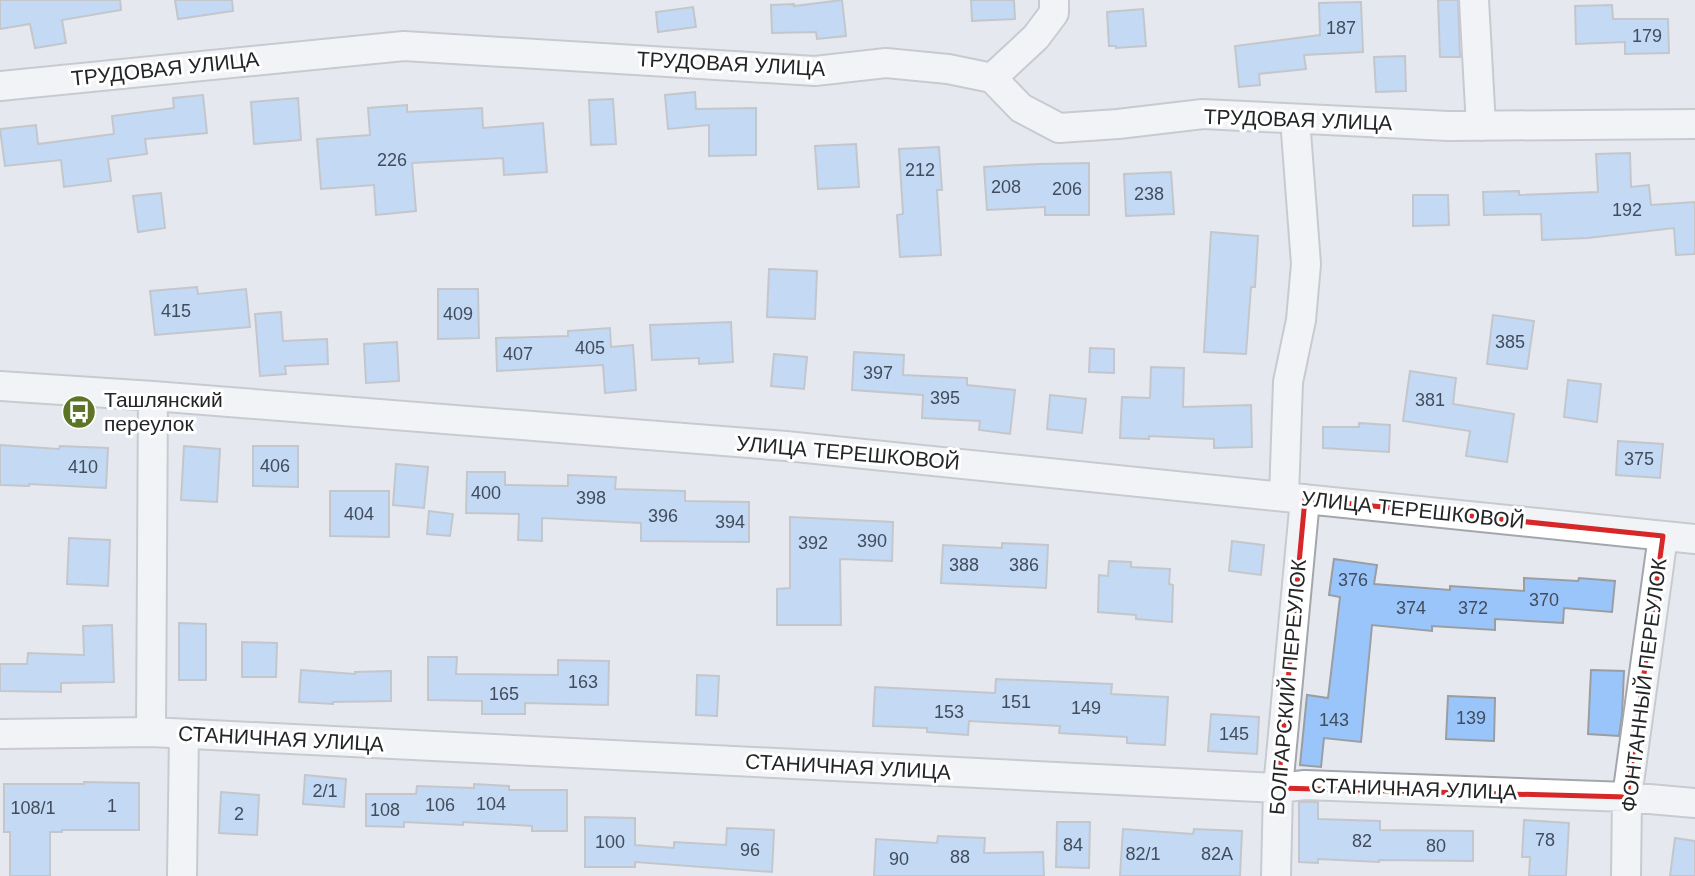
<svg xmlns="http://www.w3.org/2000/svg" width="1695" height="876" font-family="Arial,sans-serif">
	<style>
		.building { fill: #9ac5fa; stroke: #9a9ea3; stroke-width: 2 }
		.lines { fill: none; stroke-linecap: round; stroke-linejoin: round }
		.minor-casing { stroke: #a3a7ac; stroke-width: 32 }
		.minor { stroke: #fff; stroke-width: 28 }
		.marked { fill: none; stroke: #d62828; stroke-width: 5; stroke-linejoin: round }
		.labels { text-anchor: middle; stroke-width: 6; stroke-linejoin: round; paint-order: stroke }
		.number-label { font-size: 18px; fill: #414d5c }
		.street-label { font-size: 21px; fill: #232527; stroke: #fff }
		.poi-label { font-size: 21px; fill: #232527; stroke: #fff; text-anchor: start }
	</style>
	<rect width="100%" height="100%" fill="#e5e9ef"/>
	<path class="building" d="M0,0H120L121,10L62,20L66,43L35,48L30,24L0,29Z
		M175,0H232L233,11L178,19Z
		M842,0L846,36L817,39L816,32L772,33L771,5L794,4V6Z
		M971,0H1014L1015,19L972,21Z
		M1438,0H1458L1460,57H1440Z
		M1361,2L1363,52L1304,55L1306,69L1259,74L1260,85L1239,87L1235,46L1320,35L1319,3Z
		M1612,5L1613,19H1668L1669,53L1625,54V42L1576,44L1575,6Z
		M693,7L696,27L658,32L656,12Z
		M1143,9L1146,46L1116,48V46H1109L1107,12Z
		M1405,56L1406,91L1376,92L1374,57Z
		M695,92L696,109L756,108V155L709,156V125L668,129L665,95Z
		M203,95L207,133L145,139L147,154L108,159L111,181L64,187L61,160L5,166L0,129L36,125L38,144L114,134L112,116L174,108L173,98Z
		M298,98L301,140L254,144L251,102Z
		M613,99L616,144L591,145L589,100Z
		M407,105V112L482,108L483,128L543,123L547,172L504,175L503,158L412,163L416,211L376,215L374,185L321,189L317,139L370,135L368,108Z
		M856,144L859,187L818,189L815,146Z
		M939,147L942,190H937L941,255L900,257L897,215L903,214L899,149Z
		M1630,153L1631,187L1649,185L1651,205L1695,202V254L1676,255L1674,228L1588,238L1542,240L1541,214L1484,215L1483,192L1519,191V195L1598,192L1596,154Z
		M1089,163V215H1045V207L987,210L984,167L1038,164Z
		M1171,172L1174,214L1126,216L1124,174Z
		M161,193L165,228L138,232L133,196Z
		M1413,195H1448L1449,225L1413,226Z
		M1211,232L1258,236L1255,287H1251L1246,354L1204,352Z
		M769,269L817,271L815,319L767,317Z
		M197,287L198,294L246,289L250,327L155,335L150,291Z
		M438,289H478L479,338L438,339Z
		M281,312L283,341L327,339L328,364L285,366L286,374L260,376L255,314Z
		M1493,315L1534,321L1527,369L1487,364Z
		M731,322L733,362L699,364V358L652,360L650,325Z
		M610,328L611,347L633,345L636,390L605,393L603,365L497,371L496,338L568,336V331Z
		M397,342L399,381L366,383L364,344Z
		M1090,348L1114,349V373L1089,372Z
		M854,352L904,355L903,375L967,378V385L1015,390L1010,434L979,430L980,421L922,418L923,395L852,390Z
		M774,354L807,357L804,389L771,386Z
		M1151,367L1184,368L1183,407L1251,405L1252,447L1214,448V439L1149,436V439L1120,438L1122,397L1150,398Z
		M1410,371L1456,378L1453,404L1514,414L1507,462L1466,456L1470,431L1403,421Z
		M1568,380L1601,384L1597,422L1564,417Z
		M1050,395L1086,399L1082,433L1047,429Z
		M1359,423L1390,425L1389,452L1323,448V427H1359Z
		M1618,441L1663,444L1660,478L1616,475Z
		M0,445L59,449L60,446L108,448L106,488L29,484V486L0,485Z
		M184,446L220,449L217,502L181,500Z
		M253,446H298V487L253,486Z
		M396,464L428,467L424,508L393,505Z
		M467,472H505V485L568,486V475L616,477L615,489L685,491V501L749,502V542L641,541V523L542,518V541L518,540L519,514L466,513Z
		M330,491H389V537L330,536Z
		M429,511L453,514L450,536L427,534Z
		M790,517L893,522L892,561L840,559L841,625H777V589L790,588Z
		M69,538L110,540L108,586L67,584Z
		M1232,541L1264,545L1261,575L1229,571Z
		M1002,543L1048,545L1046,588L941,583L943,545L1002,548Z
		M1334,559L1377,565L1374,584L1450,590V586L1524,591V578L1578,581L1579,578L1615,581L1612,612L1564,608L1563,623L1495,619V630L1432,626V631L1372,625L1361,742L1324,738L1321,767L1300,765L1307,695L1328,698L1340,597L1329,595Z
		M1109,561L1131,562V567L1170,569L1169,584L1173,585L1172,622L1136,619V615L1098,612L1099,575L1108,576Z
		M179,623L206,624V680H179Z
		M112,625L114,682L61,683V692L0,691V664H27L28,653L84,655L83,626Z
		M242,642L277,643L276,677H242Z
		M428,657H457L456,674L558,675V660L609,661L608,705L525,703V714H482V701L428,700Z
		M301,670L355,674V672L391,671V701L333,702V704L299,702Z
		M1591,670L1624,671L1622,715L1619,736L1588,734Z
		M697,675L719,676L717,716L696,715Z
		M996,679L1112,684L1111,694L1168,697L1165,745L1127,743V737L1059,733L1060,726L969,721L968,735L927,732V728L873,726L875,687L995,693Z
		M1448,696L1495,698L1494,741L1446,739Z
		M1211,714L1259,717L1257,754L1208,751Z
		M305,775L346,779L344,807L303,804Z
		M84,782L139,783V830H62V832H50V876H10V832H4V784H84Z
		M474,784L509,786V790H567V831H532V826L463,822V825L404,822V827L366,826V794H416L417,786L474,788Z
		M221,792L259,795L257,835L219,833Z
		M1299,802H1318V819L1380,821V830L1473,831V861L1379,860V862L1318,859V863L1299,862Z
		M585,817L635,818V845L674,848V842L726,845L727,828L774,830L772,872L635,862V867H585Z
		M1524,820L1569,823L1566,876H1529L1530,857H1522Z
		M1057,822H1090L1089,868L1056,867Z
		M1123,829L1193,834L1194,829L1242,831L1240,876H1120Z
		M938,836L985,838L984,853L1043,852L1044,876H874L876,839L937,843Z
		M1675,838L1695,841V876H1670Z"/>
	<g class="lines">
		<g class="minor-casing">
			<path id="minor" d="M1474,0L1481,126
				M992,78L1036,37L1054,13V0
				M0,86L404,46L815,71L886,63L948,69L992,78L1021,108L1059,128L1118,124L1203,114L1448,126L1695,124
				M0,386L153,396L786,446L1695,539
				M1284,496L1288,382L1301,320L1306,264L1295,119
				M151,732L153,396
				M0,734L151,732L1278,788L1305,785L1627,797L1695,803
				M182,876L184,734
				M1276,876L1278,788L1305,499
				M1626,876L1627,797L1663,536"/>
		</g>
		<use href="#minor" class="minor"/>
	</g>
	<path d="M0 0H1695V876H0ZM1305,499L1663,536L1627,797L1278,788Z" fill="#e5e9ef" fill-opacity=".55" fill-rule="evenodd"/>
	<path class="marked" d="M1305,499L1663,536L1627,797L1278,788Z"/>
	<defs>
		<g id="bus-disc" transform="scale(1.75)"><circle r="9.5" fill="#5b7426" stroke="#fff"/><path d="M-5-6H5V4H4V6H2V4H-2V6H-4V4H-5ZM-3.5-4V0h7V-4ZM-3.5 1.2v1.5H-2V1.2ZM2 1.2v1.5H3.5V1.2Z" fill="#fff"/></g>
	</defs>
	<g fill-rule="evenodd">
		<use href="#bus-disc" x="79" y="412"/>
	</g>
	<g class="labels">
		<g class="number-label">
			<text x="1341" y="34">187</text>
			<text x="1647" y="42">179</text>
			<text x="392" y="166">226</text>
			<text x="920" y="176">212</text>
			<text x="1006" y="193">208</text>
			<text x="1067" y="195">206</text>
			<text x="1149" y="200">238</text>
			<text x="1627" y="216">192</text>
			<text x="176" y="317">415</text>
			<text x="458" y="320">409</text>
			<text x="1510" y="348">385</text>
			<text x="590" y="354">405</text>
			<text x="518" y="360">407</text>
			<text x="878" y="379">397</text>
			<text x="945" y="404">395</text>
			<text x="1430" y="406">381</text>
			<text x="1639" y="465">375</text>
			<text x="275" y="472">406</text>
			<text x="83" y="473">410</text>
			<text x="486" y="499">400</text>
			<text x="591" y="504">398</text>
			<text x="359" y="520">404</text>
			<text x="663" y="522">396</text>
			<text x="730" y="528">394</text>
			<text x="872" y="547">390</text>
			<text x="813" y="549">392</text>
			<text x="964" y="571">388</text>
			<text x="1024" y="571">386</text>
			<text x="1353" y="586">376</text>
			<text x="1544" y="606">370</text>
			<text x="1411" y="614">374</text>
			<text x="1473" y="614">372</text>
			<text x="583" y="688">163</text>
			<text x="504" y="700">165</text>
			<text x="1016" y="708">151</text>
			<text x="1086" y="714">149</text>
			<text x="949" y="718">153</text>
			<text x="1471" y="724">139</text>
			<text x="1334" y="726">143</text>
			<text x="1234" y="740">145</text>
			<text x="325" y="797">2/1</text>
			<text x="491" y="810">104</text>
			<text x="440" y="811">106</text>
			<text x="112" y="812">1</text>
			<text x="33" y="814">108/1</text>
			<text x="385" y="816">108</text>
			<text x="239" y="820">2</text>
			<text x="1545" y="846">78</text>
			<text x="1362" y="847">82</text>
			<text x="610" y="848">100</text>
			<text x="1073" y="851">84</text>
			<text x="1436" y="852">80</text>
			<text x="750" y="856">96</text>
			<text x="1143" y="860">82/1</text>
			<text x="1217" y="860">82А</text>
			<text x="960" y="863">88</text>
			<text x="899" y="865">90</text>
		</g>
		<g class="street-label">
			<text transform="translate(731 64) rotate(3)" y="7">ТРУДОВАЯ УЛИЦА</text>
			<text transform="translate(165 69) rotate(-6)" y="7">ТРУДОВАЯ УЛИЦА</text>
			<text transform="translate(1298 120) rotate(2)" y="7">ТРУДОВАЯ УЛИЦА</text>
			<text transform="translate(848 453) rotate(5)" y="7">УЛИЦА ТЕРЕШКОВОЙ</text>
			<text transform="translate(1413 510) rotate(6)" y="7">УЛИЦА ТЕРЕШКОВОЙ</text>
			<text transform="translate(1644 685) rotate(-83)" y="7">ФОНТАННЫЙ ПЕРЕУЛОК</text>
			<text transform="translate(1288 687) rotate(-85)" y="7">БОЛГАРСКИЙ ПЕРЕУЛОК</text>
			<text transform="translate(281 739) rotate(3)" y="7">СТАНИЧНАЯ УЛИЦА</text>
			<text transform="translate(848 767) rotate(3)" y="7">СТАНИЧНАЯ УЛИЦА</text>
			<text transform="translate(1414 789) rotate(2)" y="7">СТАНИЧНАЯ УЛИЦА</text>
		</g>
		<g class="poi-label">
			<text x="104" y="407">Ташлянский<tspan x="104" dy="24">переулок</tspan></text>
		</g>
	</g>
</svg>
